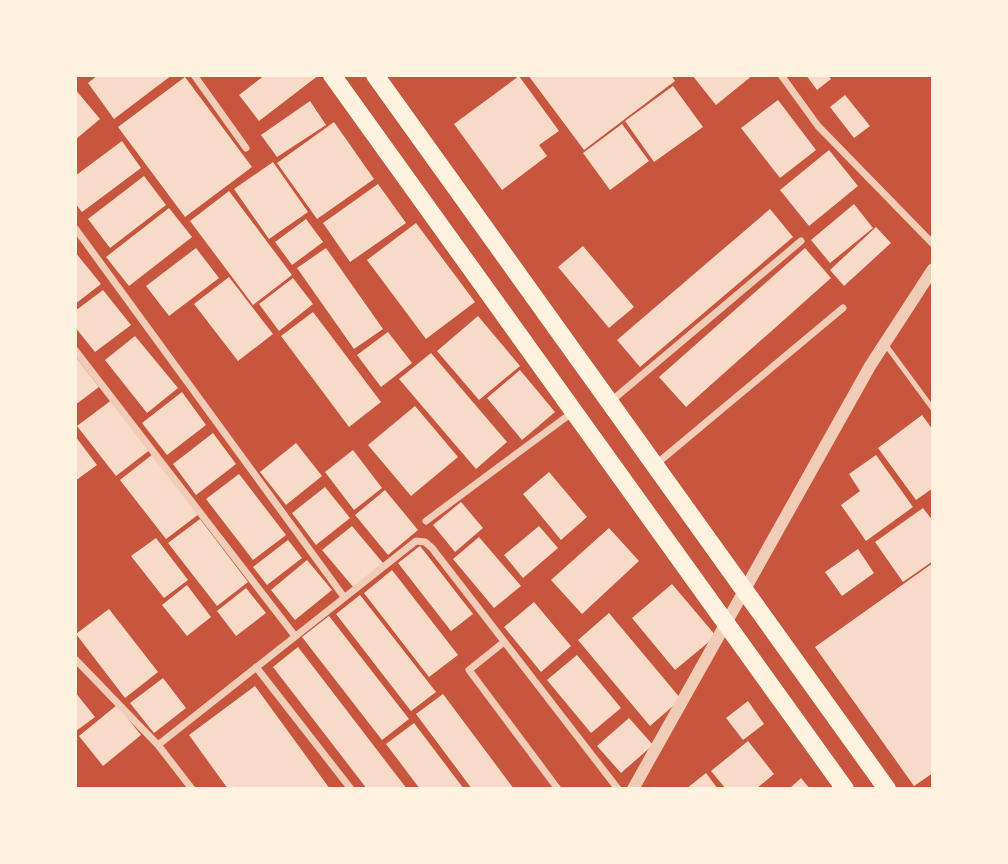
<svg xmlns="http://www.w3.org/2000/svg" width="1008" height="864" font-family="Arial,sans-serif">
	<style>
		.building { fill: #f7dbc8 }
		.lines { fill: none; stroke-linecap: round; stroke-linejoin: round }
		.service { stroke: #f1ccb7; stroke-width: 5 }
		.minor { stroke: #f1ccb7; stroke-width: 7 }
		.tertiary { stroke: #f1ccb7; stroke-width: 12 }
		.primary { stroke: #fff3e0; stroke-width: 18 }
	</style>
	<rect width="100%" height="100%" fill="#c8553d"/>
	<path class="building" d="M98,75H172L114,119L88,83Z
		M265,75H319L259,121L239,95Z
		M528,75H671L675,81L584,150Z
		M692,75H753L716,105Z
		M806,75H828L831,79L817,90Z
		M519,76L559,131L539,145L547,156L502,190L454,124Z
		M185,77L252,167L185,217L118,127Z
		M673,86L703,127L654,162L625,121Z
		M75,89L100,119L75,140Z
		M845,95L870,126L854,138L830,107Z
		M778,100L816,150L780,178L741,128Z
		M310,101L326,125L277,157L261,135Z
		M334,122L374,179L317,219L277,163Z
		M622,124L649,161L610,190L583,153Z
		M122,141L141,168L82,212L75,203V176Z
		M829,150L858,186L809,226L780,190Z
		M273,162L308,212L269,239L234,189Z
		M144,176L166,205L110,248L88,219Z
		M378,184L406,223L350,262L323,223Z
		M229,191L292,275L253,305L190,221Z
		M854,204L873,228L830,263L811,240Z
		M169,208L192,237L129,286L106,257Z
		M770,209L793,237L640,367L617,340Z
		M306,219L323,242L292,265L275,242Z
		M416,223L475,302L426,339L367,260Z
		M876,227L891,243L844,286L830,270Z
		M583,246L634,307L609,328L558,267Z
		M196,248L219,278L169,316L146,286Z
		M326,248L383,329L354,349L297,268Z
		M805,248L831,278L686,407L659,377Z
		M75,252L101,284L75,304Z
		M229,277L273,334L238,361L194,304Z
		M293,278L313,304L279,331L259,304Z
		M103,290L131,325L95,352L75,327V311Z
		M313,312L381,402L349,427L281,336Z
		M478,316L520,366L479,400L437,351Z
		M388,332L412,363L381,387L357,355Z
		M135,336L178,388L147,413L105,360Z
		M431,353L507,442L476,469L399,379Z
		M75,356L99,387L75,405Z
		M520,370L555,412L522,440L487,398Z
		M182,392L206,425L167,455L142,423Z
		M113,399L151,449L116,476L77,426Z
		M415,406L458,457L411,496L368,445Z
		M922,415L933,430V488L916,500L878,448Z
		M213,433L236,464L196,495L173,464Z
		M75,436L97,465L75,481Z
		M296,443L322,476L286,505L260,472Z
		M353,450L382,488L354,510L325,472Z
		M153,454L199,514L166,539L120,480Z
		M876,455L913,507L866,541L841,505L860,491L849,474Z
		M549,472L587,517L561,540L523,494Z
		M239,474L286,535L253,560L206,499Z
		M325,487L350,518L316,545L292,513Z
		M385,490L418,530L388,555L355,515Z
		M461,502L483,528L455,552L433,525Z
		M923,508L933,521V561L903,582L875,542Z
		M200,519L248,582L217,606L168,543Z
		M352,526L383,563L354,588L322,550Z
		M539,526L558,548L523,578L504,555Z
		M609,528L639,561L582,614L551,580Z
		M479,537L521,586L494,608L453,559Z
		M156,538L188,580L164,598L131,556Z
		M288,540L302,558L267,585L253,567Z
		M420,546L473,614L451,631L398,563Z
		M858,549L874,573L842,596L825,572Z
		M307,560L332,590L295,620L271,590Z
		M933,563V773L914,786L815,647Z
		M392,570L458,655L429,677L364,593Z
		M672,584L716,636L675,670L632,618Z
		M187,585L211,617L187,636L162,605Z
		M246,588L266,613L236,636L217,611Z
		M360,595L436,692L411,711L336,614Z
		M534,602L571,646L541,672L504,627Z
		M109,609L158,672L125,698L76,634Z
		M609,613L681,699L650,726L578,640Z
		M329,616L409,719L382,740L302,637Z
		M298,647L407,789H367L273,667Z
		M577,655L621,708L591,733L547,680Z
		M163,678L186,708L154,733L130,703Z
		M255,686L330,789H228L189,735Z
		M75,692L95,717L76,731L75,730Z
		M443,694L514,789H472L416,714Z
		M748,701L764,724L743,740L726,718Z
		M117,705L141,735L103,766L79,736Z
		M629,718L653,745L621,773L597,746Z
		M414,723L464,789H420L386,744Z
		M748,741L774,774L756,789H726L711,771Z
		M706,773L718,789H686Z
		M801,778L810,789H789Z"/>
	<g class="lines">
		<path class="service" d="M885,344L933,409"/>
		<path class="minor" d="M194,75L246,148
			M781,75L818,126L933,244
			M75,228L344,597
			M75,350L295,636
			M610,402L801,241
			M655,465L843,308
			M426,521L573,412
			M504,642L469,670L558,789
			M75,659L158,745L192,789
			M256,667L351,789
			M158,745L416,541L425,542L432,548L618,789"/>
		<path class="tertiary" d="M633,789L870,366L933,269"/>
		<path class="primary" d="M332,75L845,789
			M375,75L887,789"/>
	</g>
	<rect width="1008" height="864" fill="none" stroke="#fff3e0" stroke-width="154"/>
</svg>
